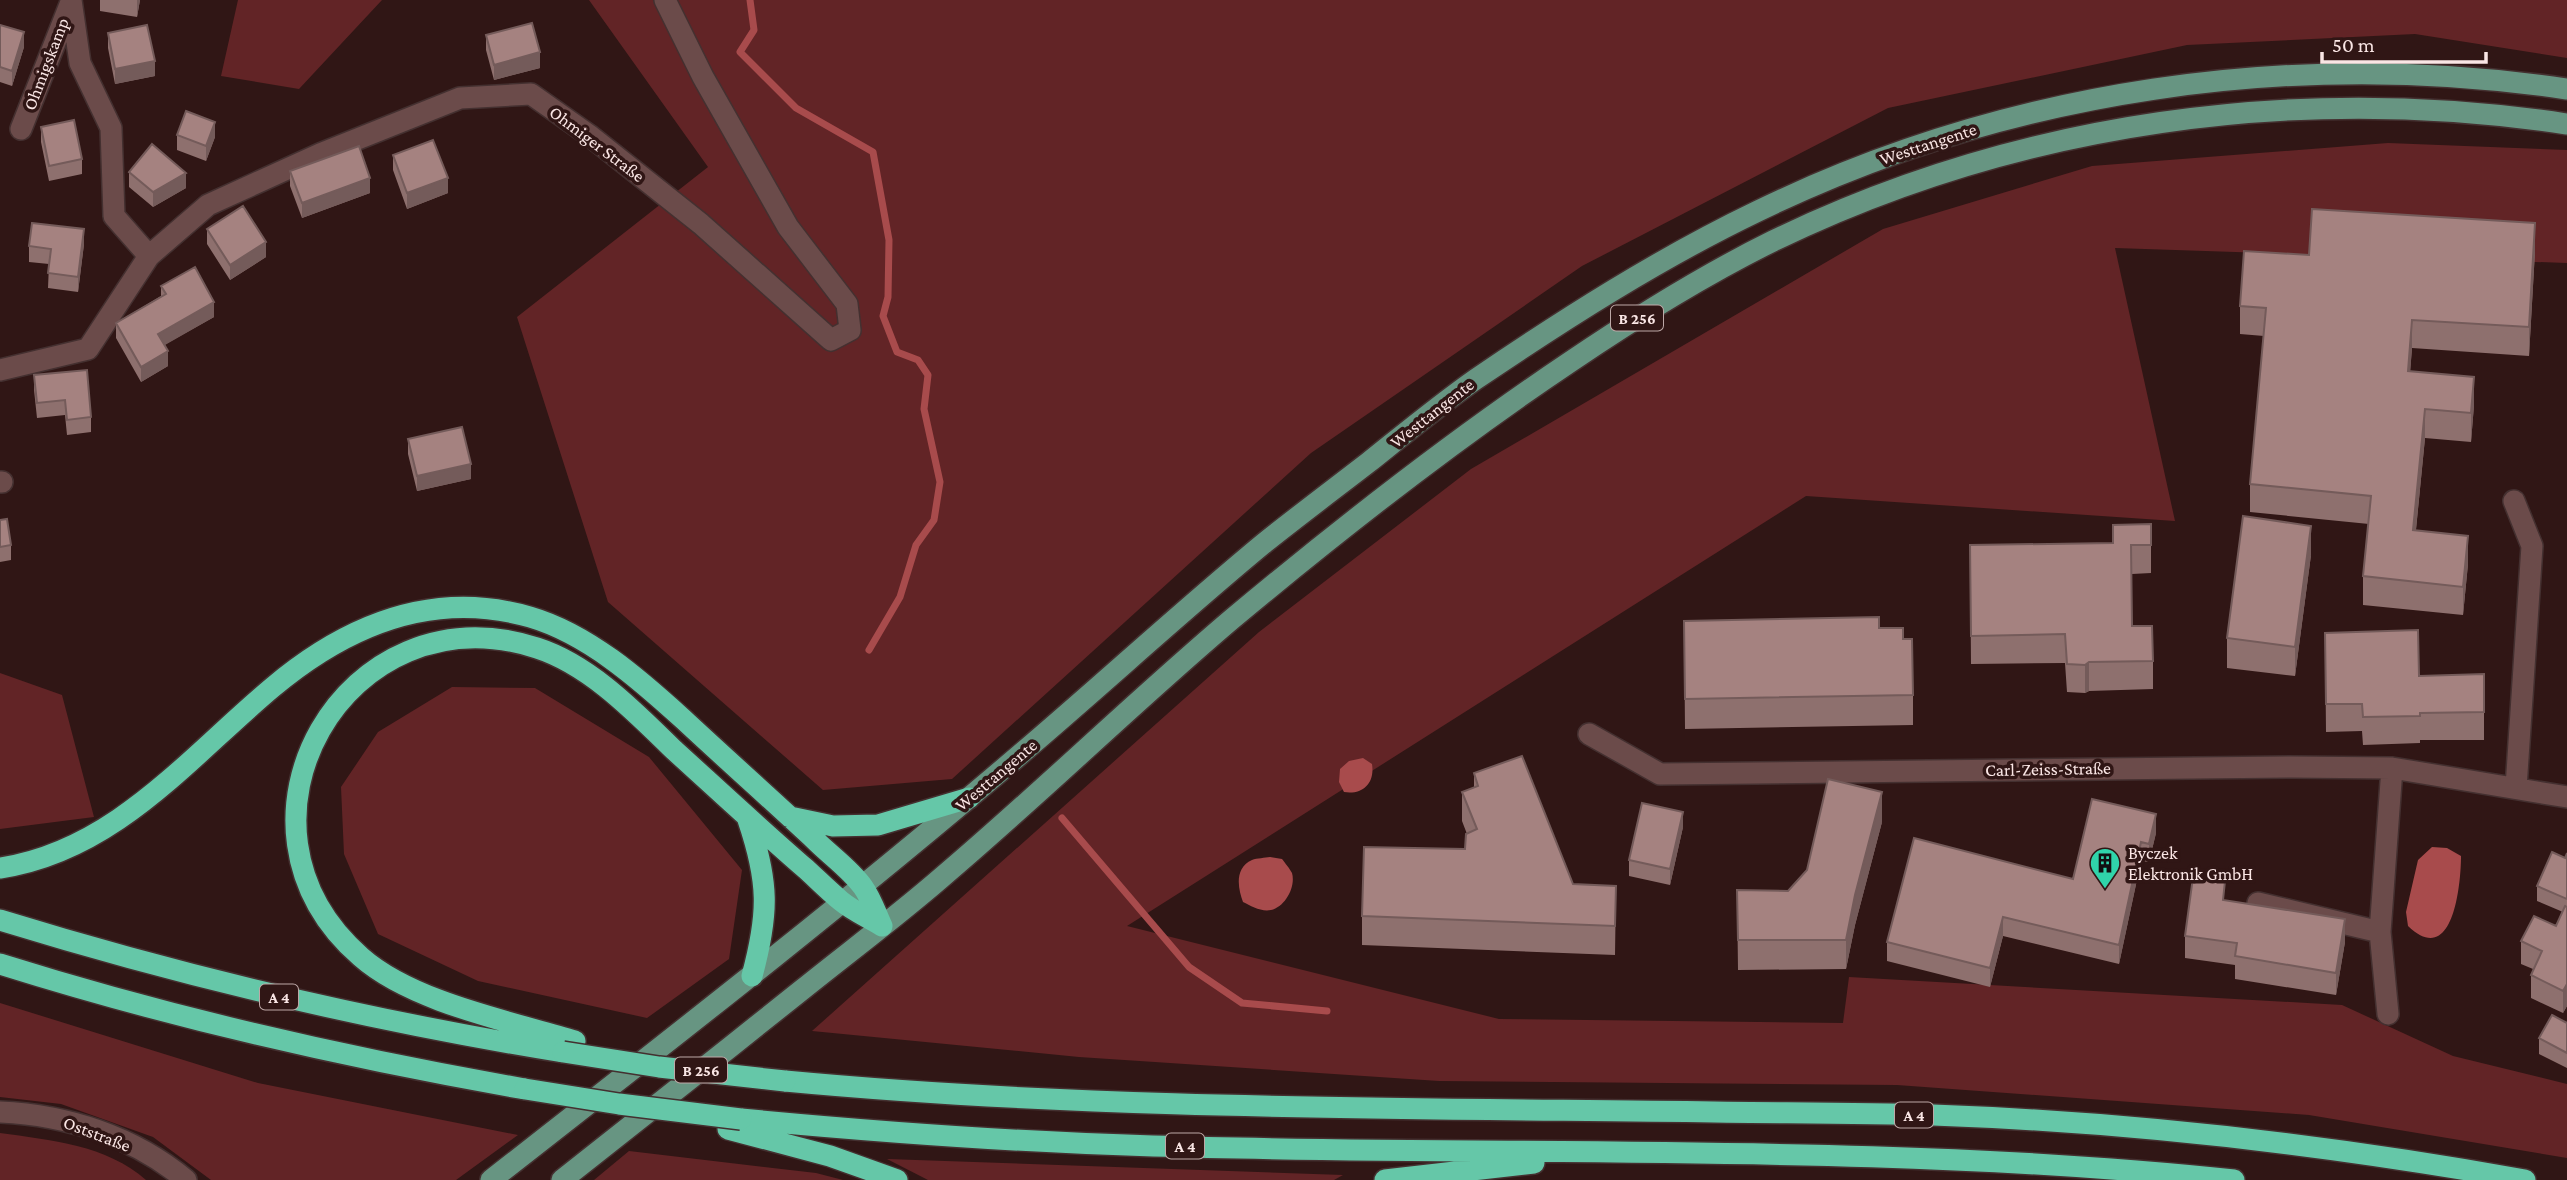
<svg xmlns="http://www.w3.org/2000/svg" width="2567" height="1180" font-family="'Crimson Pro',serif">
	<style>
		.green { fill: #622426 }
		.water { fill: #a84b4c }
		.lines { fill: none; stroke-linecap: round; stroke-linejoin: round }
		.stream { stroke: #a84b4c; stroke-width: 7 }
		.minor-casing { stroke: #443030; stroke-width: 24 }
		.major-casing { stroke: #443030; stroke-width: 24 }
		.highway-casing { stroke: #443030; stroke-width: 24 }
		.minor { stroke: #6b4b4a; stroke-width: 21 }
		.major { stroke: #679582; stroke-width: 21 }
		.highway { stroke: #65c7a8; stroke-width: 21 }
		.highway-bridge-casing { stroke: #443030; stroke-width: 24; stroke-linecap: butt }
		.highway-bridge { stroke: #65c7a8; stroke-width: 21 }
		.wall { fill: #8e706e }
		.shaded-wall { fill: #745b5a }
		.building { fill: #a58280; stroke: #745b5a; stroke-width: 2 }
		.labels { text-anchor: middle; stroke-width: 7; stroke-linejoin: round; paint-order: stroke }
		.shield { fill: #301615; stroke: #bda8a7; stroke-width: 2 }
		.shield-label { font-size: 16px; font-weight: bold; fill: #fae6e5 }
		.street-label { font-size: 18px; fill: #fae6e5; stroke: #301615 }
		.poi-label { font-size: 18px; fill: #fae6e5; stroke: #301615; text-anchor: start }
	</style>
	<rect width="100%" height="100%" fill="#301615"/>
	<path class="green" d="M238,0H382L299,89L221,76Z
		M589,0H2567V58L2415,34L2187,45L1888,108L1582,266L1311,453L952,779L823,790L608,602L517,317L708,167Z
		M2388,143L2567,150V263L2115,248L2175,521L1806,496L1127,926L1499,1019L1843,1023L1849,977L2342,1005L2453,1056L2567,1084V1158L2309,1115L1897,1085L1439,1081L1079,1057L812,1031L1259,632L1471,469L1883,229L2092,166Z
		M0,673L62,695L94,817L0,829Z
		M452,687L535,688L649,757L742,870L729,959L647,1018L478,981L378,934L344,854L341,787L378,732Z
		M0,1003L258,1083L518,1135L456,1180H211L153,1137L61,1104L0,1097Z
		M0,1133C50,1140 107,1145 146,1180H0Z
		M629,1151L816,1173L843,1180H594Z
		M887,1159L1343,1175L1334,1180H928Z"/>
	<path class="water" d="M1363,758L1372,764C1375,783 1363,795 1344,792L1339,782L1340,769L1349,761Z
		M2432,847L2447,848L2461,856C2461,885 2453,969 2408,926L2406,912L2418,860Z
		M1270,857L1282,859C1285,863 1290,869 1292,873C1296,887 1285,907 1271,910C1261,912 1251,906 1243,902C1238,889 1234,868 1252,860C1257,858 1265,858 1270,857Z"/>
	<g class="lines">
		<path class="stream" d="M750,0L754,30L740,52L796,108L873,152L889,240L888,297L883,316L897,352L918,360L928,375L924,409L940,482L934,520L916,545L900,597L869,650
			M1062,818L1189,967L1242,1003L1327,1011"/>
		<g class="minor-casing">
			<path id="minor" d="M71,0L80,63L111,128L114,216L149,256
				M21,129L71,2
				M0,370L88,349L149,256L208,205L320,154L460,98L531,94L589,135L701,224L831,340L850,330L847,304L788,227L703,77L665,0
				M0,482H2
				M2514,501L2532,546L2516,788
				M1589,734L1660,774L2291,767L2392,768L2567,797
				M2258,903L2380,932
				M2388,1014L2380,932L2392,768
				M0,1112C67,1115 133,1136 186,1180"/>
		</g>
		<g class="major-casing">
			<path id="major" d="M491,1180C670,1040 850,900 1023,752C1104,683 1182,611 1263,544C1298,516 1334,489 1369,462C1404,434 1439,405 1476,379C1566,318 1660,258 1758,211C2007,90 2294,48 2567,89
				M562,1180C643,1116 723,1053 803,989C849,952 896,917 941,878C1040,794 1133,703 1232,619C1341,528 1452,441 1570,362C1635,318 1702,276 1773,241C2018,122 2298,83 2567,124"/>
		</g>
		<g class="highway-casing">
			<path id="highway" d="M790,817L833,826L878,825L969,798
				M748,820C769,882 769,913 752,976
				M0,868C115,851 189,757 273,687C347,625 433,589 530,617C588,634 639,679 683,719C727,760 772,800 816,841C830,855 851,870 863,887C871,898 876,913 882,926
				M0,920C185,977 372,1021 563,1052
				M0,964C172,1018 347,1058 525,1089
				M575,1041C509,1021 412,1002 361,957C209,825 346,586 537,648C590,665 635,712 674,750C718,790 761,830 806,869C818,880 829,891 841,901C853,911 869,918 882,926
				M785,1081C1094,1110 1404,1108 1714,1112C1787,1113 1860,1113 1933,1115C2131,1122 2330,1145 2525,1180
				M741,1119C878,1132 1015,1142 1153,1146C1513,1157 1875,1142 2234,1180
				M728,1129L830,1156L897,1180
				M1385,1180L1534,1163"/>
		</g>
		<use href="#minor" class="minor"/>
		<use href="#major" class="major"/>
		<use href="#highway" class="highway"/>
		<g class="highway-bridge-casing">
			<path id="highway-bridge" d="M563,1052L659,1067L785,1081
				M525,1089L619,1104L741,1119"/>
		</g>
		<use href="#highway-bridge" class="highway-bridge"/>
	</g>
	<path class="wall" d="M100,0H140L137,17L100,11Z
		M0,25L24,47L12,86L0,82Z
		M108,33L155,76L115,84L108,48Z
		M486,35L540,68L494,80L486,50Z
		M41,127L82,159V174L49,181L41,142Z
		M177,135L215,137L206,161L177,150Z
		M393,155L448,193L407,209L393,170Z
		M290,171L370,193L302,218L290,186Z
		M129,172L186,188L153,207L129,187Z
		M207,229L266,257L230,280L207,244Z
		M84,244L78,292L48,288L49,264L29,262V246Z
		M2535,251L2529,356L2412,348L2410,372L2474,405L2471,442L2425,438L2416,530L2468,564L2463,615L2363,605V576L2369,524L2250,512V484L2264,336L2240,334V306L2309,255Z
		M161,286L214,317L164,345L168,366L141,382L116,338V323L161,296Z
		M34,375L91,417V432L67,435L65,415L37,418L34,390Z
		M408,439L471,479L417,491L408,454Z
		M0,520L11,545V560L0,562Z
		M2151,524V573L2132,574V626L2153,661V689L2089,691L2085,693L2067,692L2065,663L1971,664L1970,545L2113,543Z
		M2311,555L2295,676L2227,668V638Z
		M1684,621L1879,628L1903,639L1913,695V725L1685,729Z
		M2325,633L2419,676L2484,674V740H2420V743L2363,745L2362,731L2326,732Z
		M1474,773L1573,884L1616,886L1615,955L1362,945V916L1465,849L1467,834L1462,821V792L1474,788Z
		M1882,822L1855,925L1846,969L1738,970L1737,890L1788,891Z
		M1683,827L1670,885L1629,876V860Z
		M2156,833L2149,862L2141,861L2119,964L2003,936L1990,987L1887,961V942L2073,879Z
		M2567,853V1006L2563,1013L2531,998V975L2533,969L2521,964V941L2556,926L2563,912L2537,901V886L2565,858Z
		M2225,900L2345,942L2336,995L2235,979V965L2185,958V936Z
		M2567,1023V1068L2539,1054V1038Z"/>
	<path class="shaded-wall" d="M137,0H140L137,17Z
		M24,32V47L12,86V71Z
		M540,52V68L494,80V65Z
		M155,61V76L115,84V69Z
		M215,122V137L206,161V146Z
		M186,173V188L153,207V192Z
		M370,178V193L302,218V203Z
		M448,178V193L407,209V193Z
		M2535,223V251L2529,356V327Z
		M84,229V244L78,292V277Z
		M266,242V257L230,280V265Z
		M214,302V317L158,349V334Z
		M2412,320V348L2408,400V371Z
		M168,351V366L141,382V367Z
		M2474,377V405L2471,442V413Z
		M2425,409V438L2413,559V530Z
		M471,464V479L417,491V476Z
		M2311,526V555L2295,676V647Z
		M2468,536V564L2463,615V587Z
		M2089,662V691L2085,693V665Z
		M1882,792V822L1855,925L1846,969V940L1855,895Z
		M1683,812V827L1670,885V869Z
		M2156,814V833L2149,862V844Z
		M2141,842V861L2119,964V945Z
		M2003,917V936L1990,987V968Z
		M2345,919V942L2336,995V973Z
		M2567,984V1006L2563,1013V991Z"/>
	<path class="building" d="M532,23L540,52L494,65L486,35Z
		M0,25L24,32L12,71L0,67Z
		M147,25L155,61L115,69L108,33Z
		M186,111L215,122L206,146L177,135Z
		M74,120L82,159L49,166L41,127Z
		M433,140L448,178L407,193L393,155Z
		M152,144L186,173L153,192L129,172Z
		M359,146L370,178L302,203L290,171Z
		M243,206L266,242L230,265L207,229Z
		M2312,209L2535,223L2529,327L2412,320L2408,371L2474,377L2471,413L2425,409L2413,530L2468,536L2463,587L2363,576L2371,496L2250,484L2266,308L2240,306L2244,251L2309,255Z
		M32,223L84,229L78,277L48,273L51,249L29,246Z
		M195,267L214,302L158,334L168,351L141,367L116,323L166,294L161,286Z
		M87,370L91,417L67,420L65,400L37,403L34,375Z
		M462,427L471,464L417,476L408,439Z
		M2243,516L2311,526L2295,647L2227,638Z
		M7,519L11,545L0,547V520Z
		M2151,524V545H2131L2132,626H2152L2153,661L2089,662L2085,665L2067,664L2065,634L1971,636L1970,545L2113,543V525Z
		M1879,617V628H1903V639H1912L1913,695L1685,699L1684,621Z
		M2418,630L2419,676L2484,674V712L2420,713V716L2363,717L2362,704H2326L2325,633Z
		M1522,756L1573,884L1616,886L1615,926L1362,916L1364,847L1465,849L1466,834L1477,829L1462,792L1478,786L1474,773Z
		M1828,779L1882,792L1855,895L1846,940H1738L1737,890L1788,891L1807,870Z
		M2092,799L2156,814L2149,844L2141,842L2119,945L2003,917L1990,968L1887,942L1914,838L2073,879Z
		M1642,803L1683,812L1670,869L1629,860Z
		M2552,852L2565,858L2567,853V899L2537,886Z
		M2193,877L2225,881L2223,900L2345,919L2336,973L2235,956L2237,943L2185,936Z
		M2565,906L2567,907V984L2563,991L2531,975L2542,951L2521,941L2534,916L2556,926Z
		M2552,1015L2567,1023V1053L2539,1038Z"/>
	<defs>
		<g id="building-pin" transform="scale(1.575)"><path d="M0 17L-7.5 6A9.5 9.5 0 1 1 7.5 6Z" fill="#30d4aa" stroke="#301615"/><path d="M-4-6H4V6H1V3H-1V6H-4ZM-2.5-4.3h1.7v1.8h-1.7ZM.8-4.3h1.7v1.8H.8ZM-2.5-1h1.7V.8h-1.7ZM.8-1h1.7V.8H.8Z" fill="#111"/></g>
	</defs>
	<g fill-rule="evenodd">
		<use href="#building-pin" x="2105" y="863"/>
	</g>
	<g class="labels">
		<g class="shield">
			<rect x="1611" y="305.5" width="52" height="25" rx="5"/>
			<rect x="260" y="984.5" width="38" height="25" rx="5"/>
			<rect x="675" y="1057.5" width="52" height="25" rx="5"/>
			<rect x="1895" y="1102.5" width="38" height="25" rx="5"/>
			<rect x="1166" y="1133.5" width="38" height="25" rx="5"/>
		</g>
		<g class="shield-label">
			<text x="1637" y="324">B 256</text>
			<text x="279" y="1003">A 4</text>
			<text x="701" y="1076">B 256</text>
			<text x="1914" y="1121">A 4</text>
			<text x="1185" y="1152">A 4</text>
		</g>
		<g class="street-label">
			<text transform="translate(46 64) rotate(-69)" y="6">Ohmigskamp</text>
			<text transform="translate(597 144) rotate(37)" y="6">Ohmiger Straße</text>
			<text transform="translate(1928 144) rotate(-18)" y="6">Westtangente</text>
			<text transform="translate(1432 413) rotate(-38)" y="6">Westtangente</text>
			<text transform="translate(2048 769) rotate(-1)" y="6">Carl-Zeiss-Straße</text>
			<text transform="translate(996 775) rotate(-40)" y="6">Westtangente</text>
			<text transform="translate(97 1134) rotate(21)" y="6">Oststraße</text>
		</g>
		<g class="poi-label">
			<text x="2128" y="859">Byczek<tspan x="2128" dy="21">Elektronik GmbH</tspan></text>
		</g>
	</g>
	<path d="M2322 52v10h164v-10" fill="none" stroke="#fae6e5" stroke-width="3.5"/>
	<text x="2332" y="52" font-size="21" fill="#fae6e5" stroke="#301615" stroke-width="5" paint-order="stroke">50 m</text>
</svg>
